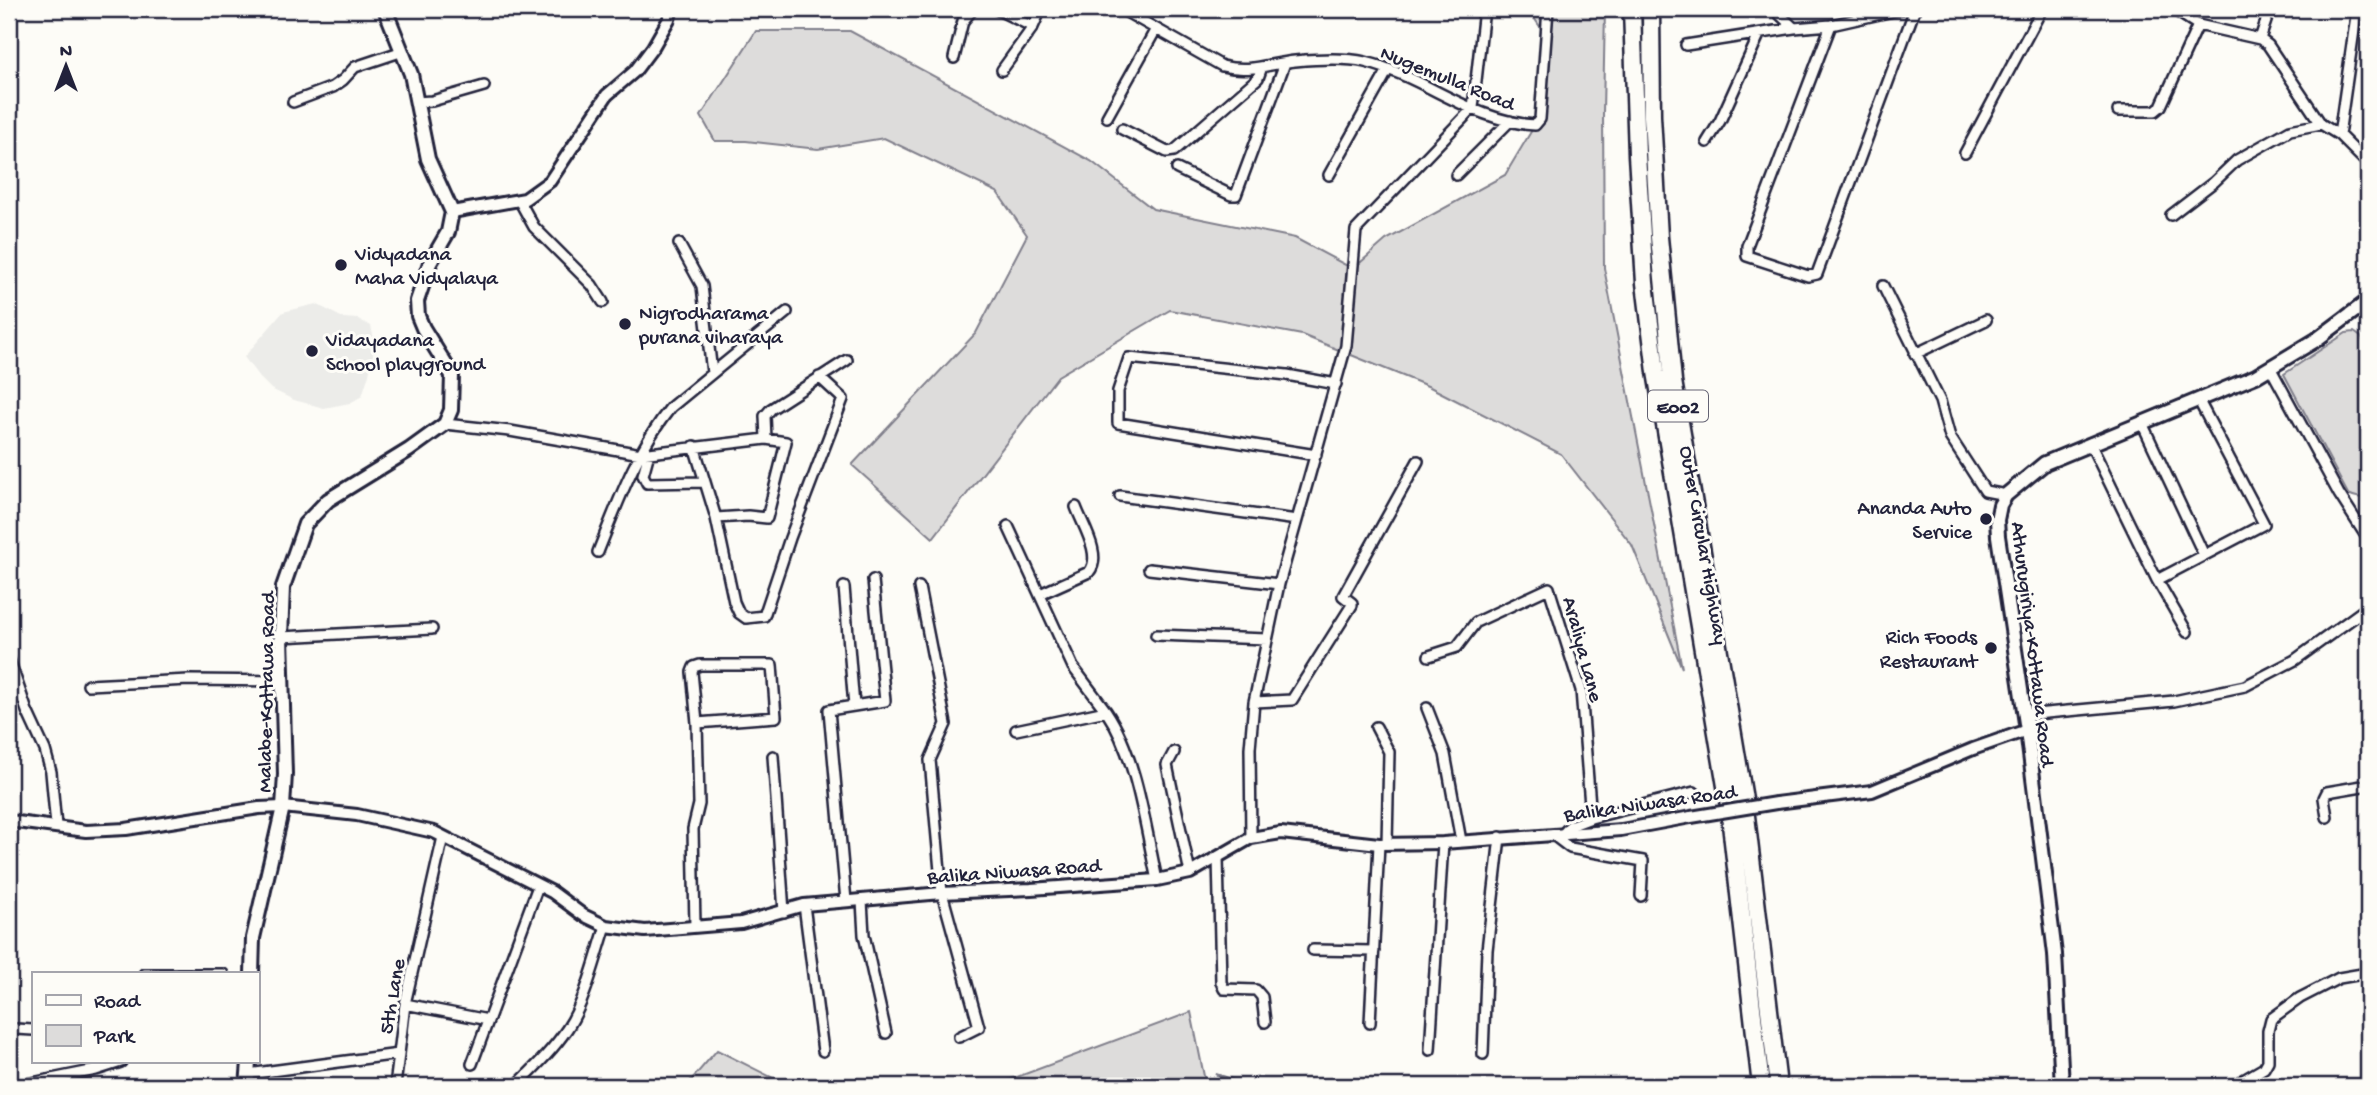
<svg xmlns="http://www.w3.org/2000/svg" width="2377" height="1095" font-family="'Gochi Hand',sans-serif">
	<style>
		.built { fill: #ecece9 }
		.green { fill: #dddcdb; stroke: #807f8b; stroke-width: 2 }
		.water { fill: #b2b2b7; stroke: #787885; stroke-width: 2 }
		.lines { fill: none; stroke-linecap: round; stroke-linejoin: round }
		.minor-casing { stroke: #22223b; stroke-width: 14 }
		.tertiary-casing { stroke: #22223b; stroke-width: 16 }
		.secondary-casing { stroke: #22223b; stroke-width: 18 }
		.motorway-casing { stroke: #22223b; stroke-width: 21 }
		.minor { stroke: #fdfcf7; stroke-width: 9 }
		.tertiary { stroke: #fdfcf7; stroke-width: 10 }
		.secondary { stroke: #fdfcf7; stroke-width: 12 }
		.motorway { stroke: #fdfcf7; stroke-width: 16 }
		.tertiary-bridge-casing { stroke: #22223b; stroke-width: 16; stroke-linecap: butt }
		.tertiary-bridge { stroke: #fdfcf7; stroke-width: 10 }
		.poi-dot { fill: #22223b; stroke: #fdfcf7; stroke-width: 2.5 }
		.labels { text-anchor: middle; stroke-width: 6; stroke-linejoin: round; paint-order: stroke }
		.shield { fill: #fdfcf7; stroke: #646373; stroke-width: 2 }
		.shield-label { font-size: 19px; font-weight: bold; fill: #22223b }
		.street-label { font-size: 21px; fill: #22223b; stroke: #fdfcf7 }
		.poi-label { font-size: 21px; fill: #22223b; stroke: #fdfcf7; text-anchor: start }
	</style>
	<rect width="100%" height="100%" fill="#fdfcf7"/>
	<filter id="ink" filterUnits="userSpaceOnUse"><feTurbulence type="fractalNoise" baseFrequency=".0143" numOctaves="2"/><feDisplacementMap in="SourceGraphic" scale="14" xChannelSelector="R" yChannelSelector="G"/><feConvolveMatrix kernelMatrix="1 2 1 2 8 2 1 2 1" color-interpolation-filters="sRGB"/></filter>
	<g filter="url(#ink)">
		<path class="built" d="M316,304L343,318L358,319L371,326L375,345L369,374L362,396L350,403L324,408L294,400L271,389L259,377L244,357L283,312Z"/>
		<path class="green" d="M1528,9H1605L1603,113L1604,268L1682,668L1632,545L1561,454L1430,387L1302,335L1170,310L1058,376L933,538L852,465L976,333L1027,235L997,192L884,138L818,149L746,141H715L701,116L756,31H850L1091,161L1153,209L1295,238L1353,269L1386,240L1505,175L1535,125L1549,40Z
			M2354,332L2361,337L2368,350V496C2361,499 2355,497 2348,494L2284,374L2346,333Z
			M1191,1012L1206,1086H946L1009,1080Z
			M717,1050L789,1086H686Z"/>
		<path class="water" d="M1215,1074C1225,1076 1235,1081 1244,1082C1261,1083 1274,1078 1290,1086H1229L1226,1083H1212L1225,1080Z"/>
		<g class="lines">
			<g class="minor-casing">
				<path id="minor" d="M996,9L1033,27
					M1121,9L1222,66C1249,73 1268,64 1295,61C1317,59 1344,57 1365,62C1424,76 1473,122 1535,125L1540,119L1548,9
					M1774,9L1794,28L1831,25L1902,9
					M2173,9L2198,25L2260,39L2268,45L2321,124L2339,135L2368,164
					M1831,25L1747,246V256L1808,276L1817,274L1915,9
					M2260,39L2270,9
					M1686,45L1794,28
					M954,58L963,21L973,9
					M1002,70L1033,27L1041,9
					M293,102L333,87L343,80L355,67L403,51
					M416,102L432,101L484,86
					M2118,111H2155L2161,106L2198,25
					M1107,117L1156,29
					M1122,129L1167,152L1174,151L1258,78L1262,67
					M2339,135L2357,9
					M1707,142L1720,121L1759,35
					M1965,153L2042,9
					M1177,169L1231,195H1236L1285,63
					M1329,175L1388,70
					M1456,175L1510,121
					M519,200L534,227L592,285L603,302
					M2171,215L2214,182L2237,160L2290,130L2321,124
					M679,244L702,286L712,373
					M1883,286L1940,401L1950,437L1985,491L2006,495
					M1915,354L1986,320
					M2271,369L2339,494L2368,539
					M2142,423L2204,555
					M445,424L510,431L641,454L766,439L786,442L767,518L748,516L716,518L694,446
					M766,439L765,416L771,409L847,360
					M2090,443L2157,580L2187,632
					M649,453L643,475L647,483L703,482
					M1316,455L1118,423V391L1129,358L1287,375L1336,384
					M1120,496L1297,520
					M716,518L734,602L739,613L746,618L764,616L790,538L843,399L819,377
					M1008,526L1073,667L1106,711
					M598,552C618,502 637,449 671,407L787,312
					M1149,569L1279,584
					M2157,580L2264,524L2199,401
					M844,587L854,706
					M919,587L946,724L930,760L942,893L979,1027L959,1037
					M1040,594L1089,572C1103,556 1082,524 1076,507
					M1156,635L1267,639
					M281,637L432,629
					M1429,656L1457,647L1476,622L1549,588L1581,690L1591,818
					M9,659L27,711L45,750L51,772L56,826
					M88,685L189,680L282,681
					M1254,702L1292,700L1352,605V603L1343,596L1418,461
					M1427,708L1445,754L1461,841
					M2025,715L2174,701L2245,686L2295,660L2368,607
					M1376,727L1389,752L1387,844
					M1016,730L1106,711C1137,757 1145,826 1157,880
					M1174,752L1167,765L1190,873
					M773,756L784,912
					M2327,817L2324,798L2327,792L2368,785
					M1553,835L1570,848L1643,861L1641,896
					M1562,835L1570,826L1591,818L1694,792
					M1251,838L1250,748L1254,702L1279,584L1346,346L1356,230L1473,108L1484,9
					M1218,857L1221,982L1224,989L1256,990L1262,997L1265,1022
					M846,901L829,710L885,701L873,580
					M862,901L864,935L886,1033
					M804,905L823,1051
					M695,926L693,829L699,804L697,723L692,672L694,667L700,665H772L776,717L697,723
					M1313,950L1374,951
					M144,974H223
					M405,1004L488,1020
					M1370,1023L1379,844
					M16,1029L33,1030
					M1430,1050L1443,843
					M1483,1054L1487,950L1500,837
					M472,1064L538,886
					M248,1074L399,1054L405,1004L443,837
					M17,1086L96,1070L121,1062
					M395,1086L399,1054
					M516,1086C534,1068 553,1050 567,1029C585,1003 596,956 606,926
					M2233,1086L2264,1068L2268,1061V1031L2271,1019L2300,998L2339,978L2368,973"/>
			</g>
			<g class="tertiary-casing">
				<path id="tertiary" d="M452,212L525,199L550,181L607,95L635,71L653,47L669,19L672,9
					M1776,803L1872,791L1973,749L2027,730
					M9,821L86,831L126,829L259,808L283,807L357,815L434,832L552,892L583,915L606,926L645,931L741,923L804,905L942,893L1031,889L1157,880L1190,873L1251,838L1281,833L1379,844L1443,843L1621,830L1691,817"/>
			</g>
			<g class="secondary-casing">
				<path id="secondary" d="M252,974L253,938L283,807L285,774L281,637L283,587L305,524L328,500L409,450L445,424L451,410L452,375L423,328L418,316L417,301L430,263L448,232L452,212L428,159L411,74L385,9
					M247,1086L249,1062
					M2062,1086L2055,954L2027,730L1998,536L1997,520L2000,505L2006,495L2045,463L2256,376L2316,340L2368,301"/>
			</g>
			<g class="motorway-casing">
				<path id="motorway" d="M1632,9L1637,155L1645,283L1656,372L1728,798L1761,1086
					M1651,9L1652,116L1659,237L1673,381L1744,799L1778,1086"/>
			</g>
			<use href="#minor" class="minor"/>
			<use href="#tertiary" class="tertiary"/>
			<use href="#secondary" class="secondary"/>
			<use href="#motorway" class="motorway"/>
			<g class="tertiary-bridge-casing">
				<path id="tertiary-bridge" d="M1691,817L1776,803"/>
			</g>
			<use href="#tertiary-bridge" class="tertiary-bridge"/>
		</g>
	</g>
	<g class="poi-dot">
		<circle cx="341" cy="265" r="7"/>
		<circle cx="625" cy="324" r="7"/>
		<circle cx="312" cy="351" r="7"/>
		<circle cx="1986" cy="519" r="7"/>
		<circle cx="1991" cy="648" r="7"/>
	</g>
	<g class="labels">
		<rect class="shield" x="1648" y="390.5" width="60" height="31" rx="5"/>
		<g class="shield-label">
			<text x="1678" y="413">E002</text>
		</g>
		<g class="street-label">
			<text transform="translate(1448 77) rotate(22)" y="7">Nugemulla Road</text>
			<text transform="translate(1705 545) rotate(80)" y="7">Outer Circular Highway</text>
			<text transform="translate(2034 644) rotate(83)" y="7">Athurugiriya-Kottawa Road</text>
			<text transform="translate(1584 649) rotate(75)" y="7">Araliya Lane</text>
			<text transform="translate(265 692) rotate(-89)" y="7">Malabe-Kottawa Road</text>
			<text transform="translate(1650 802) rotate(-8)" y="7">Balika Niwasa Road</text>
			<text transform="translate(1014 870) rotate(-4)" y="7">Balika Niwasa Road</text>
			<text transform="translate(391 996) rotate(-80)" y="7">5th Lane</text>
		</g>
		<g class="poi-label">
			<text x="355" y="260">Vidyadana<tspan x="355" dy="24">Maha Vidyalaya</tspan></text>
			<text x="639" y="319">Nigrodharama<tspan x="639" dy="24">purana viharaya</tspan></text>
			<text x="326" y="346">Vidayadana<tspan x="326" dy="24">School playground</tspan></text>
			<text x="1972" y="514" text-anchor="end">Ananda Auto<tspan x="1972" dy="24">Service</tspan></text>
			<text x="1977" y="643" text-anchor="end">Rich Foods<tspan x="1977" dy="24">Restaurant</tspan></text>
		</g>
	</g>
	<rect width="2377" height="1095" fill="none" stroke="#fdfcf7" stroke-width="35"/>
	<rect x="18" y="18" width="2342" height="1060" fill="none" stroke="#22223b" stroke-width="2.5" filter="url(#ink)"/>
	<rect x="32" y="972" width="228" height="91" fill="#fdfcf7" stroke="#a5a5ac" stroke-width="2"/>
	<rect x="46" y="995" width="35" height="10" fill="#fdfcf7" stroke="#a5a5ac" stroke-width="2"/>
	<text x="94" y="1007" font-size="21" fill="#22223b">Road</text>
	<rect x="46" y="1025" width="35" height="21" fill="#dddcdb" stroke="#a5a5ac" stroke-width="2"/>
	<text x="94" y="1042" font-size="21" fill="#22223b">Park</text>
	<g transform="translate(66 66)" stroke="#fdfcf7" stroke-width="5" paint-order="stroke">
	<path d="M0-5L12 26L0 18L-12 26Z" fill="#22223b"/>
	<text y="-10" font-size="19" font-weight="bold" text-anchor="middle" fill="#22223b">N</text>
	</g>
</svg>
